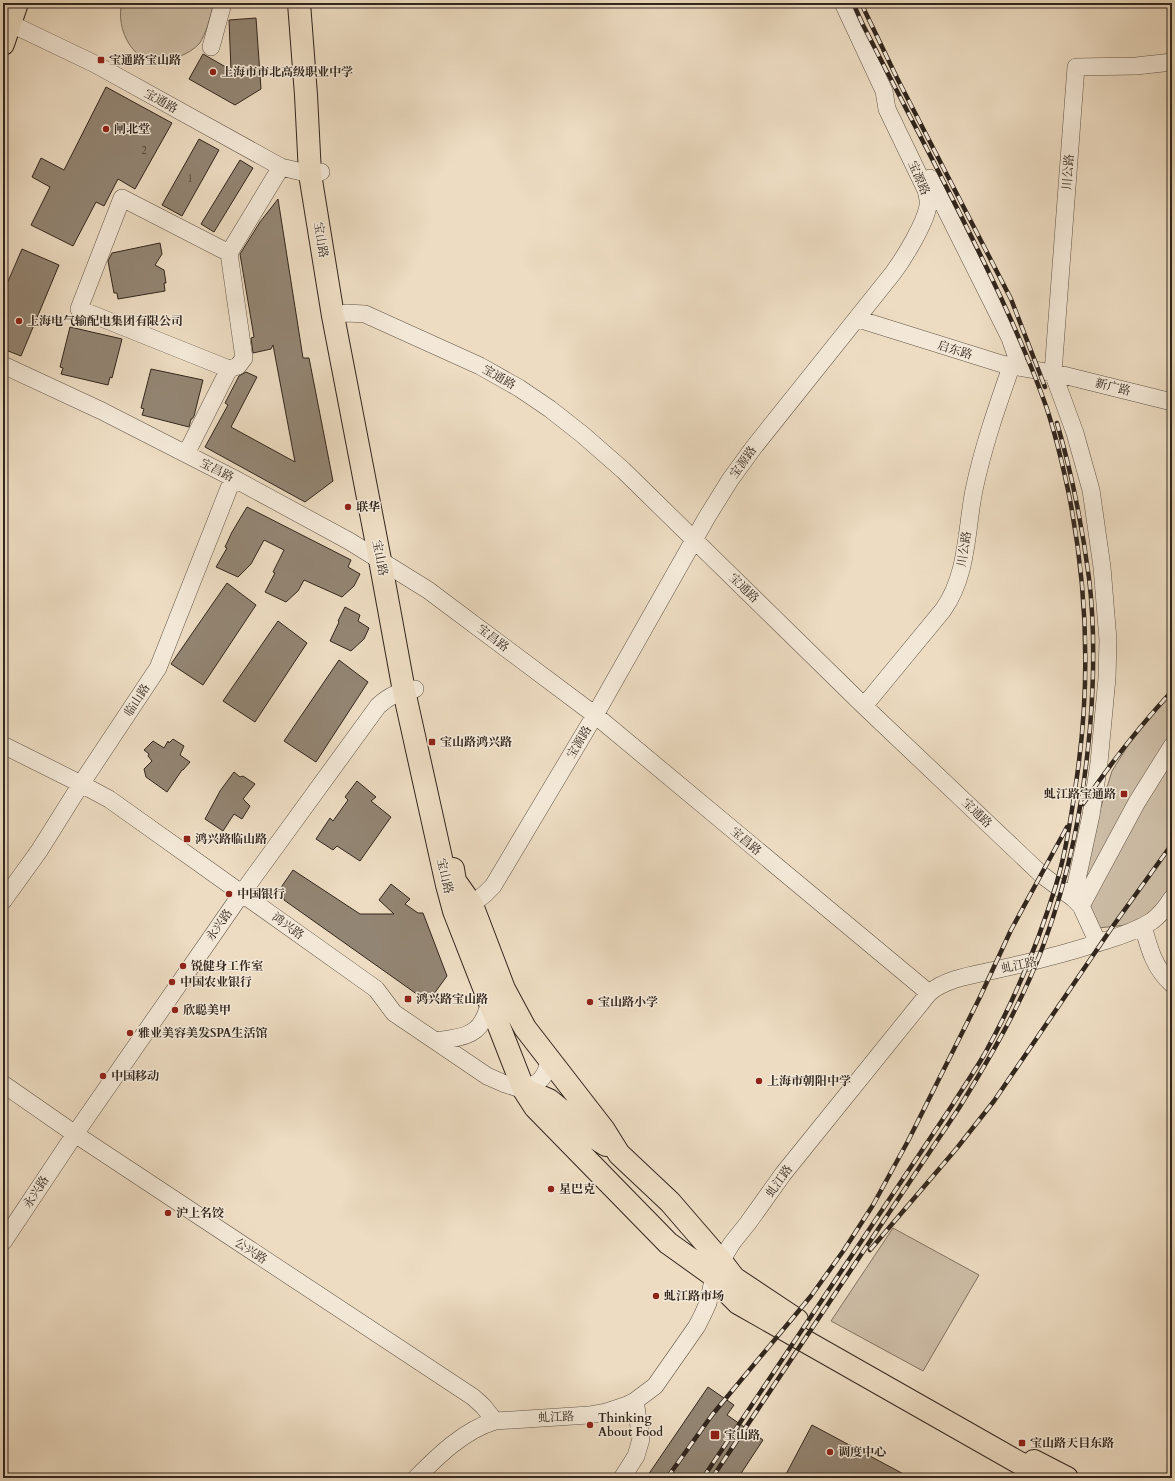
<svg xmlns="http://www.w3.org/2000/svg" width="1175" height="1481" font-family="Cardo,'Noto Serif SC',serif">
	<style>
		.green { fill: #cdbda6; stroke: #807262 }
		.building { fill: #938573; stroke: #32261d }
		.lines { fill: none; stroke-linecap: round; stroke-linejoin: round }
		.minor-casing { stroke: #615446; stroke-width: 18 }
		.major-casing { stroke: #32261d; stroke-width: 24 }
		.minor { stroke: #f3e8d7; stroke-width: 17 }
		.major { stroke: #eddcc2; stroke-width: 22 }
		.rail-casing { stroke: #32261d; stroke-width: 4.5 }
		.rail { stroke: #f3e8d7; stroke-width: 3; stroke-dasharray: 9; stroke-linecap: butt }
		.poi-dot { fill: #8f2418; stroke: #f3e8d7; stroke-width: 1.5 }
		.labels { text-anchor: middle; stroke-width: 3; stroke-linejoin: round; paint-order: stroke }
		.number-label { font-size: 10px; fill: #4a3e32 }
		.poi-label { font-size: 12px; font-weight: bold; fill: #32261d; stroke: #f3e8d7; text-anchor: start }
		.street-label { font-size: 12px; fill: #32261d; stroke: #f3e8d7 }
	</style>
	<rect width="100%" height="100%" fill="#eddcc2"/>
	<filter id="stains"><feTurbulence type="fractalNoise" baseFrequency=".005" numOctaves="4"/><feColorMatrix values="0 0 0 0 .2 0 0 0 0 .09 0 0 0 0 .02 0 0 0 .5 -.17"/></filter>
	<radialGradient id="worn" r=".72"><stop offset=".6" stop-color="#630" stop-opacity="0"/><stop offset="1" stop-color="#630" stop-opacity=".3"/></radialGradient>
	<path class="green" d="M122,3H214C210,16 207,33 199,44C193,50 186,54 178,57C174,59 168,61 164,62C133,66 115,28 122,3Z
		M1172,691V887L1161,906L1136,924L1098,928L1073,898L1112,771L1141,725Z
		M893,1228L979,1275L923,1371L831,1321Z"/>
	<path class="building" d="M256,18L261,89L235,105L189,79L203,54L231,70L229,20Z
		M106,87L172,123L135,189L118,179L104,206L96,202L73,246L31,225L50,187L32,177L41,158L64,170Z
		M199,139L219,150L182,216L162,205Z
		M240,160L253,168L214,232L201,224Z
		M278,199L303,358H309L333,481L305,502L205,447L228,405L225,403L239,376L246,372L257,377L231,427L295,462L273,345L271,349L253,353L251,338L254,337L240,254L260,222Z
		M160,243L162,254L155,265L164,270L166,283H164L165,291L118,299L117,293H114L108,261L112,253Z
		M22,249L59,265L21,356L3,349V293Z
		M70,327L122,339L112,378L110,377L108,385L61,374L63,368L60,367Z
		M151,369L203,380L194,416L192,419H191L189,427L142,415L144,409L141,408Z
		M247,507L351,560L348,567L360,574L354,586L342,597L304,580L298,591L286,602L265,592L275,573L273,572L284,550L264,540L251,564L238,577L216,567L227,548L225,547L232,532Z
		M227,583L256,605L203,685L171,664Z
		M345,607L360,615L358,621L369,628L364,639L351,651L330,641L339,622L338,621Z
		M278,621L307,643L255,722L223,701Z
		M339,660L368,682L316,762L284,741Z
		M173,739L184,746L180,755L190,762L183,770H182L167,792L146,777L144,769L152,761L148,756L149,754L144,750L153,741L164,748L168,741L169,743Z
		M234,772L240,777L243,776L255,784L243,799L250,806L242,819L234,814L223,831L205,819L220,791Z
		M357,781L376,797L371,801L391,817L360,861L337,846L333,850L316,839L330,818L333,821L348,800L345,797Z
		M293,870L360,914H394L379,900L391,884L410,899L405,904L418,913H423L447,976L428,1002L284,900L282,886Z
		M708,1387L734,1405L727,1415L763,1440L738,1478H646Z
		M812,1425L911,1478H784Z"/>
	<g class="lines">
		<g class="minor-casing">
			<path id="minor" d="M3,20L95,64L281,167L310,174L321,172
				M211,47L223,3
				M930,178L1010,338L1017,358L1016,367
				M122,198L229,253L244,358L238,366L229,369L79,309Z
				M229,253L281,167
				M333,316L346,313L365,314L480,366L519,388L550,409L583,435L623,470L864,706L1042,875L1073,898L1081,906L1098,943
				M858,319L1002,364L1063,375L1172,402
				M3,365L102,411L233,478L349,541L428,590L595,715L929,993
				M186,454L229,369
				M864,706L943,610C968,575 966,530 974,490C983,447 997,407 1011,367
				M3,745L81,784L109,799L376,989L394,1013L487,1076L505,1084L524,1090C540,1082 546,1078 549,1060
				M1073,898L1091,815L1099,763L1107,678L1108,640L1102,567L1091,490L1075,433L1053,373L1076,67L1136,66L1172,62
				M3,901L39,851L81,784L158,668L233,478
				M1081,906L1137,802L1172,746
				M461,909C474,904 483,897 493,886L595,715L707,517L730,480L754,447L893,273C904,258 925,224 928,206C929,200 927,195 926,190L887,109L884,91L843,3
				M1143,926C1149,948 1154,968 1172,984
				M436,1041C453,1038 473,1038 482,1022C486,1016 487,1010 490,1004
				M3,1084L75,1134L473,1397L483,1406L495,1421
				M3,1242L75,1134L242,893L378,706C389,696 399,691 415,689
				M416,1478C438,1456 464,1430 495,1421L589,1415L606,1412L627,1405L635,1401L655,1386L697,1326L703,1314L708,1303L714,1276L721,1261L732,1243L748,1223L783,1174L929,993C947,978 973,975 995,970C1032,962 1068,953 1104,941C1121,936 1138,930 1152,921C1160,915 1167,906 1172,898
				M622,1478L636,1456L641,1439L635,1401"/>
		</g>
		<g class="major-casing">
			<path id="major" d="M299,3L306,95L310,174L333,316L380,560L404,691L447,885L454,911L524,1090L535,1107L668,1243L714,1276L722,1287L738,1303L1046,1478
				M3,44L17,3
				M453,869L455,881L472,905L504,989L525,1028L604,1130L619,1154L670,1202L721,1261L734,1278L797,1320
				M528,1091L549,1100L595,1138L606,1145
				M1034,1461L1067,1478"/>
		</g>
		<use href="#minor" class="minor"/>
		<use href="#major" class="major"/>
		<g class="rail-casing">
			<path id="rail" d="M861,3L897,78L1011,299L1045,387
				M1083,804C1110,764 1139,727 1172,691
				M870,1250L957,1148L994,1101L1113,926L1172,844
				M667,1478L712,1415L811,1296L844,1250L873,1205L908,1141L980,997L1011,930L1067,827
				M703,1478L953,1104C963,1088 974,1072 984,1055C1014,1001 1038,944 1056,885C1066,852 1071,817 1076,783C1091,684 1088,588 1068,490C1062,462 1055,433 1046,406C1019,331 984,261 948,190C920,135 891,80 863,25L853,3
				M712,1478L959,1108C991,1056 1022,1003 1043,946C1070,874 1083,805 1090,728C1094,679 1095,628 1089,578C1082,525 1072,474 1057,423"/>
		</g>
		<use href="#rail" class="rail"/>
	</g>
	<g class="poi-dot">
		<rect x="97" y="56" width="8" height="8" rx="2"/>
		<circle cx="213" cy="72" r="4"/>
		<circle cx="106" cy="129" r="4"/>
		<circle cx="19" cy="321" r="4"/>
		<circle cx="348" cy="507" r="4"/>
		<rect x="428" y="738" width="8" height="8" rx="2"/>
		<rect x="1120" y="790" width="8" height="8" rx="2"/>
		<rect x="183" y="835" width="8" height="8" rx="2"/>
		<circle cx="229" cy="894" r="4"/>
		<circle cx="183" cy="966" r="4"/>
		<circle cx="172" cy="982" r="4"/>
		<rect x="404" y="995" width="8" height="8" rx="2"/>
		<circle cx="590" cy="1002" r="4"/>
		<circle cx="175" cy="1010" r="4"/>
		<circle cx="130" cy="1033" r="4"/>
		<circle cx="103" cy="1076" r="4"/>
		<circle cx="759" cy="1081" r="4"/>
		<circle cx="551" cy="1189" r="4"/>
		<circle cx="168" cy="1213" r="4"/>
		<circle cx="656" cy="1296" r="4"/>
		<circle cx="590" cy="1425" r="4"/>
		<rect x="710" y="1430" width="10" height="10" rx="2"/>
		<rect x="1018" y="1439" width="8" height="8" rx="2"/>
		<circle cx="830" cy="1452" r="4"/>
	</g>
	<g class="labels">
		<g class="number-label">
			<text x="144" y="154">2</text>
			<text x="190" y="182">1</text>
		</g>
		<g class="poi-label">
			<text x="109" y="64">宝通路宝山路</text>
			<text x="221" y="76">上海市市北高级职业中学</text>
			<text x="114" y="133">闸北堂</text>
			<text x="27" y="325">上海电气输配电集团有限公司</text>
			<text x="356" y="511">联华</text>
			<text x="440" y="746">宝山路鸿兴路</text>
			<text x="1116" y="798" text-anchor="end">虬江路宝通路</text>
			<text x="195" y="843">鸿兴路临山路</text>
			<text x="237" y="898">中国银行</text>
			<text x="191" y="970">锐健身工作室</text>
			<text x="180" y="986">中国农业银行</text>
			<text x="416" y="1003">鸿兴路宝山路</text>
			<text x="598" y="1006">宝山路小学</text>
			<text x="183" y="1014">欣聪美甲</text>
			<text x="138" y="1037">雅业美容美发SPA生活馆</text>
			<text x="111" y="1080">中国移动</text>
			<text x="767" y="1085">上海市朝阳中学</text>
			<text x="559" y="1193">星巴克</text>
			<text x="176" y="1217">沪上名饺</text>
			<text x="664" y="1300">虬江路市场</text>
			<text x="598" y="1422">Thinking<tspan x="598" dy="14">About Food</tspan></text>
			<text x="724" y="1439">宝山路</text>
			<text x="1030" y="1447">宝山路天目东路</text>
			<text x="838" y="1456">调度中心</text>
		</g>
		<g class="street-label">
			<text transform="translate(161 101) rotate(29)" y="4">宝通路</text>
			<text transform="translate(1068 172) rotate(-86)" y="4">川公路</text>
			<text transform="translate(919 178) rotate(67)" y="4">宝源路</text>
			<text transform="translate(321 240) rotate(81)" y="4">宝山路</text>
			<text transform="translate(955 350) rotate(17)" y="4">启东路</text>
			<text transform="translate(499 377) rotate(30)" y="4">宝通路</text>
			<text transform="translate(1113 387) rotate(14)" y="4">新广路</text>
			<text transform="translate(743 462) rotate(-54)" y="4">宝源路</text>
			<text transform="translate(217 470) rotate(27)" y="4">宝昌路</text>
			<text transform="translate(964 549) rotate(-81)" y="4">川公路</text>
			<text transform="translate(380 558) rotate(79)" y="4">宝山路</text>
			<text transform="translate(744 588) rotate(44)" y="4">宝通路</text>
			<text transform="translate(493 638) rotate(37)" y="4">宝昌路</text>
			<text transform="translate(137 700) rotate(-57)" y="4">临山路</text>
			<text transform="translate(579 742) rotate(-59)" y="4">宝源路</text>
			<text transform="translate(977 813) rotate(44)" y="4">宝通路</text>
			<text transform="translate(746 841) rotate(40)" y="4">宝昌路</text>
			<text transform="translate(445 876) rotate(77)" y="4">宝山路</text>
			<text transform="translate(219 925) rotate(-55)" y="4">永兴路</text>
			<text transform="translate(288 926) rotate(36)" y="4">鸿兴路</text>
			<text transform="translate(1019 965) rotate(-12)" y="4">虬江路</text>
			<text transform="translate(779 1181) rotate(-54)" y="4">虬江路</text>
			<text transform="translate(36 1192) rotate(-57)" y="4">永兴路</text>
			<text transform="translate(251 1251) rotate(33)" y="4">公兴路</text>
			<text transform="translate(556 1417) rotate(-3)" y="4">虬江路</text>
		</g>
	</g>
	<rect width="1175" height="1481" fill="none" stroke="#eddcc2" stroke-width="16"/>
	<rect x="4" y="4" width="1167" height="1473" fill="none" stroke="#32261d" stroke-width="2"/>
	<rect x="8" y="8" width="1159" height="1465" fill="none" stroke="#32261d"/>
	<rect width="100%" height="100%" filter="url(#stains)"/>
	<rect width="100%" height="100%" fill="url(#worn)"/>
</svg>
